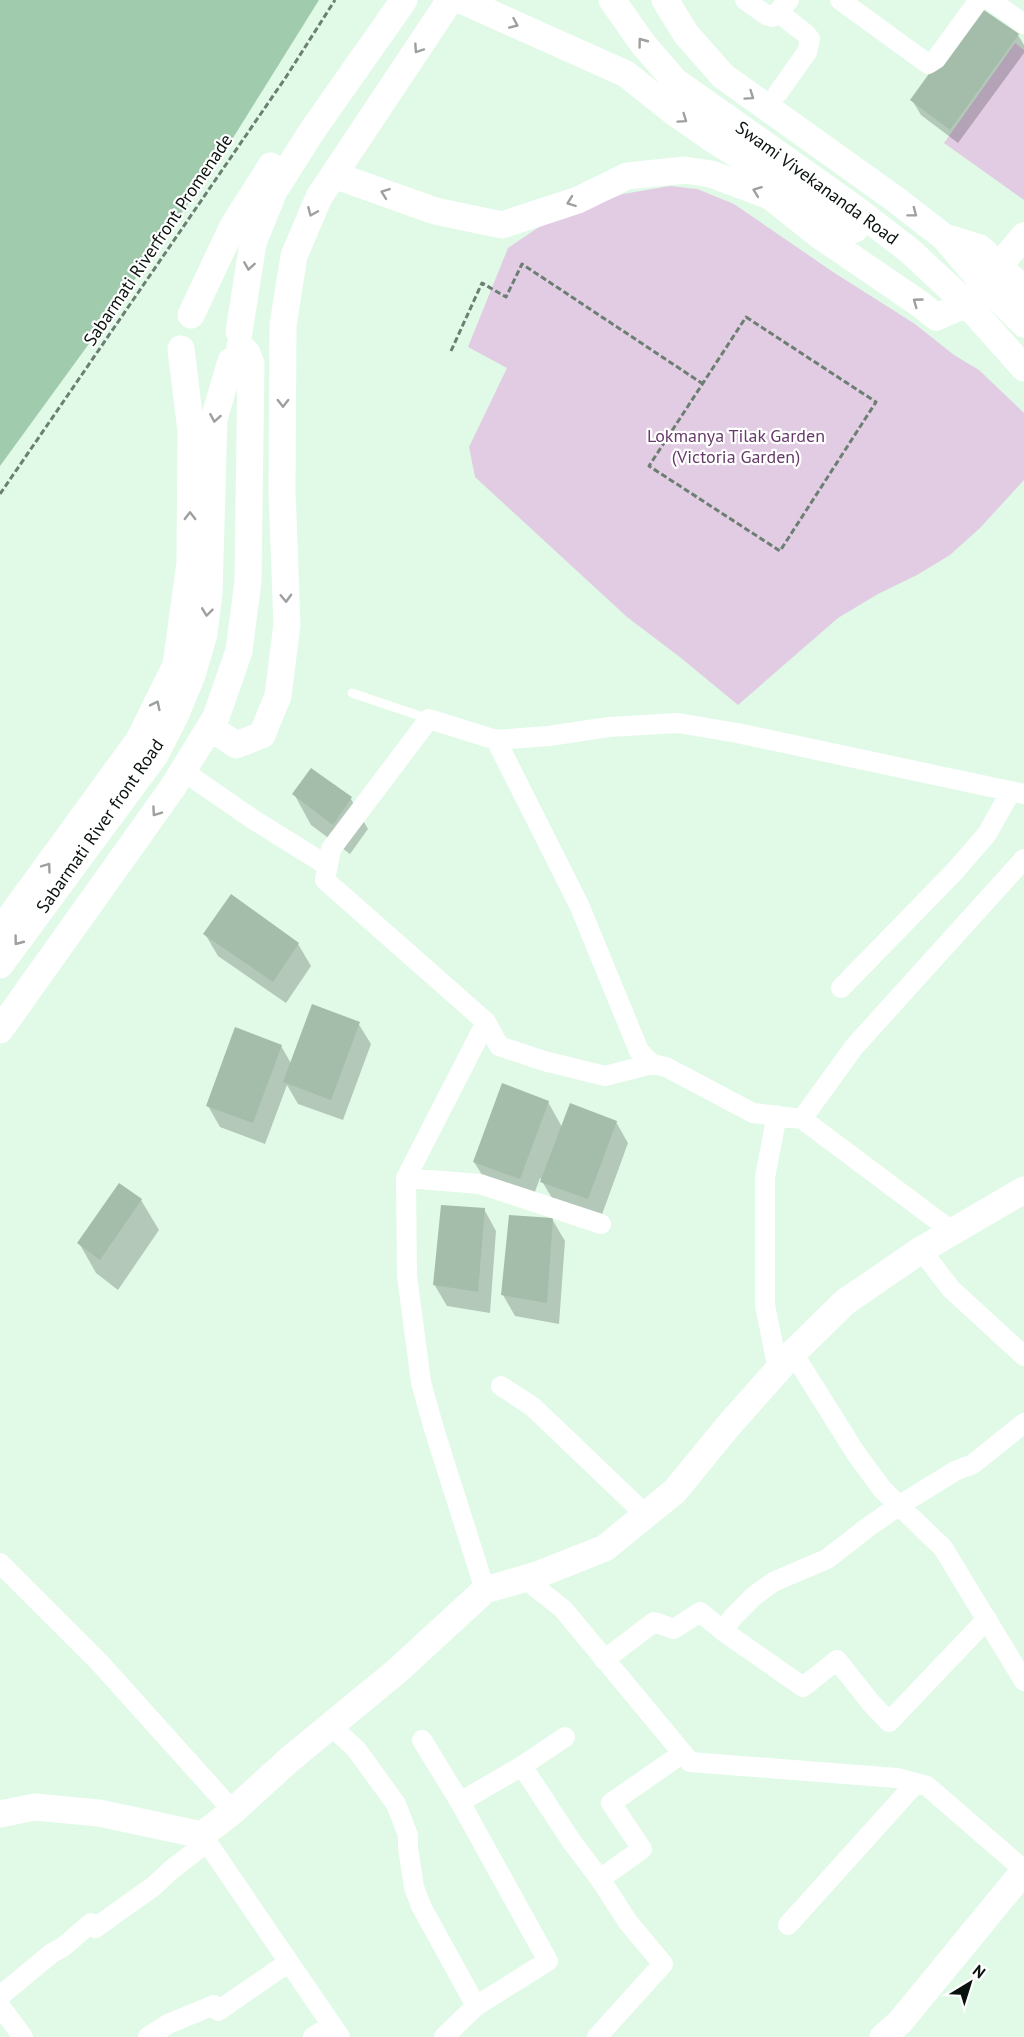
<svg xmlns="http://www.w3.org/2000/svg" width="1024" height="2037" font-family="'PT Sans',sans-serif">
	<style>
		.green { fill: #e2cce4 }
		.water { fill: #a1cbad }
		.shadow { fill: #0003 }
		.building { fill: #a4bdab }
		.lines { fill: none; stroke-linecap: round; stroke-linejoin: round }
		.path { stroke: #6d7e72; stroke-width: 3; stroke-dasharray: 6 3; stroke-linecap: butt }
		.lane { stroke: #fff; stroke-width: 9 }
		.street { stroke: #fff; stroke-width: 20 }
		.secondary { stroke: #fff; stroke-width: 27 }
		.oneway { stroke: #9da09e }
		.labels { text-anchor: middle; stroke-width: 4.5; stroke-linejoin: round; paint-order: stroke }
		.street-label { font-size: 18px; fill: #09120c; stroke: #fff }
		.park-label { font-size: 18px; fill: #663b6a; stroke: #fff }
	</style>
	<rect width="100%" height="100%" fill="#e0fae7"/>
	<path class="green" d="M1015,43L1024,50V200L944,143Z
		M670,186L697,189L734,204L833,272L915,324L954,355L979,370L1024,413V480L980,528L950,555L917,575L878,594L838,618L738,705L681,658L627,617L475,477L469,447L507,368L468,347L508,248L539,227L623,194Z"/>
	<path class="water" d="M0,0H319L223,154L107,319L0,466Z"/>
	<path class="shadow" d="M1018,35L1024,45V53L958,143L921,115L912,100Z
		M294,794L351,799L368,829L350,854L311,825Z
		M205,934L298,944L311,966L286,1003L218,956Z
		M358,1023L371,1044L343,1120L298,1104L287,1085L265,1144L220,1127L208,1106L281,1046L292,1065Z
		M548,1102L562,1127L616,1122L628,1143L600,1220L555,1203L540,1178L532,1200L487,1183L474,1162Z
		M141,1200L159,1230L118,1290L96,1273L79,1243Z
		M484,1209L496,1231L490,1313L447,1306L434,1284Z
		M552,1219L565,1241L559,1324L515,1316L503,1295Z"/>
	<path class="building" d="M978,6L1019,34L950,130L910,100Z
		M311,768L352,797L333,825L292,794Z
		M231,894L299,943L273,982L203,934Z
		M312,1004L360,1022L331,1100L283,1082Z
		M235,1027L282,1045L253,1123L206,1106Z
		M502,1083L549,1101L520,1179L473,1162Z
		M570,1103L617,1121L588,1199L540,1182Z
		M119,1183L142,1199L100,1260L77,1243Z
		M441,1205L485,1208L478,1292L433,1285Z
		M509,1215L553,1218L547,1303L501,1295Z"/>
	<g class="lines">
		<path class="path" d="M746,317L876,402L780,551L649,466Z
			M451,351L482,283L506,297L522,264L703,384
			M0,494L286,77L335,0"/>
		<path class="lane" d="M352,693L429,719"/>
		<path class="street" d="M745,0L768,16L773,17L789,0
			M840,0L928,64L936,59L979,0
			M990,0L1024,24
			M778,93L807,52L810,39L806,34L779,13
			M496,740L580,907L639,1051L652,1064
			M183,771L254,820L328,866
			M841,988L954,872L987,834L1011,791
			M486,1022L406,1178L480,1184L601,1224
			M777,1115L765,1177V1305L778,1370
			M802,1119L753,1113L666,1067L652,1064L605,1076L544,1061L499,1046L486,1022L325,880L331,849L429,719L496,740L549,736L609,727L678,723L737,733L1024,794
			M406,1178L407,1276L421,1382L434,1429L485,1590
			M953,1232L802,1119L854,1047L1024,859
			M921,1250L951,1289L1024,1356
			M793,1353L855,1452L882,1489L943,1548L1024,1681
			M501,1386L533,1407L646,1515
			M0,1563L99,1662L233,1811
			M524,1578L563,1609L690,1762L897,1778L927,1786L1024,1870
			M723,1631L733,1617L754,1596L773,1582L827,1559L868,1527L900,1505L955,1471L973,1464L1024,1423
			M604,1660L654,1622L674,1629L700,1612L723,1631L803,1687L837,1660L871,1703L889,1722L987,1619
			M330,1725L356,1749L396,1804L408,1835V1848L414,1887L421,1906L476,2006
			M422,1740L460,1802L548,1961L476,2006L444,2037
			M522,1766L572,1842L600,1879L628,1922L663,1964L597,2037
			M460,1802L522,1766L565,1737
			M202,1835L340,2037
			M600,1879L642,1849L611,1803L683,1753
			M788,1925L916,1783
			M0,1996L52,1953L63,1947L91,1923L95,1928L154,1886L171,1870L207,1842
			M0,2006L23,2037
			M148,2037L168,2024L214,2005L218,2011L289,1962
			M313,2037L332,2025"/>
		<path class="secondary" d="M461,0L626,74L675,113L711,138L855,229
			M612,0L643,44L675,81L853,207L910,251L967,304L1024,368
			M665,0L686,34L723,76L895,199L944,237L984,284L1024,324
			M334,175L435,211L502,225L578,200L627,176L685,170L711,174L770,196L819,235L920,304L936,317L967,304L1024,236
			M944,237L980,248L1024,290
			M191,315L233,226L271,166
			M239,332L253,243L274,191L312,131L404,0
			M210,727L236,745L262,735L278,696L287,624L282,491L283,325L294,256L319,197L450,0
			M0,931L139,740L176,665L190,563L191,431L181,349
			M0,965L155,755L176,714L192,675L204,634L209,593L214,419L231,361
			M0,1030L173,787L216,717L239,651L248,581L251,364L247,353L240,346
			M0,1814L35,1807L99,1813L202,1835L233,1811L290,1759L397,1671L485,1590L537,1575L605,1548L675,1491L729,1425L793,1353L845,1302L921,1250L1024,1190
			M883,2037L900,2022L1024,1871"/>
	</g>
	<defs><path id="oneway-chevron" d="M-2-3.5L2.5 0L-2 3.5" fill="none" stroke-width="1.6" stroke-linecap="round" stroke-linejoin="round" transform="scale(1.5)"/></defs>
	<g class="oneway">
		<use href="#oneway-chevron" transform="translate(514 24) rotate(24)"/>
		<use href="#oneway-chevron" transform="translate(642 42) rotate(-127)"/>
		<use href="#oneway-chevron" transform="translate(418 49) rotate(124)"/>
		<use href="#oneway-chevron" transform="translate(750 96) rotate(35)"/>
		<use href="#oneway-chevron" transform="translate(683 119) rotate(35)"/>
		<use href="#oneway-chevron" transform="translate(757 191) rotate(-159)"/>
		<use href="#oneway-chevron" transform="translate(385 193) rotate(-160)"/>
		<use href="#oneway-chevron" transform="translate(571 202) rotate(160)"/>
		<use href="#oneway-chevron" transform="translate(312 212) rotate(113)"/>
		<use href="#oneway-chevron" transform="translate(913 213) rotate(37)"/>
		<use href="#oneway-chevron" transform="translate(249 266) rotate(99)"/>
		<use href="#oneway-chevron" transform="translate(917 302) rotate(-144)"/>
		<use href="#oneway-chevron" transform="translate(283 403) rotate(90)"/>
		<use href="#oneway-chevron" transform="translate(215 418) rotate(100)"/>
		<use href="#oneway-chevron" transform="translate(190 516) rotate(-90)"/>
		<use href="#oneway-chevron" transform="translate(286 598) rotate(88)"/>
		<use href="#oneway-chevron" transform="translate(207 612) rotate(97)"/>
		<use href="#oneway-chevron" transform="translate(156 705) rotate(-64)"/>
		<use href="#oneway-chevron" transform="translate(156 812) rotate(125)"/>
		<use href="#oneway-chevron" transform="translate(47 867) rotate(-54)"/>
		<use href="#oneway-chevron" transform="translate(18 941) rotate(127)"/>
	</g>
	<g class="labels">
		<g class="street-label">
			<text transform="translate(817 183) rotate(36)" y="6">Swami Vivekananda Road</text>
			<text transform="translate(158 240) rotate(-56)" y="6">Sabarmati Riverfront Promenade</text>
			<text transform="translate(100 826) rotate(-55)" y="6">Sabarmati River front Road</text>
		</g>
		<g class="park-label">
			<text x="736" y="442">Lokmanya Tilak Garden<tspan x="736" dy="21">(Victoria Garden)</tspan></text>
		</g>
	</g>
	<g transform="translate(970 1983) rotate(38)" stroke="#ffffff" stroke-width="4.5" paint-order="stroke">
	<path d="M0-4.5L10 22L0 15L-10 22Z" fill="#09120c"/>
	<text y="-9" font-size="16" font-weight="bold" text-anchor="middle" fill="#09120c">N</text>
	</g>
</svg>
